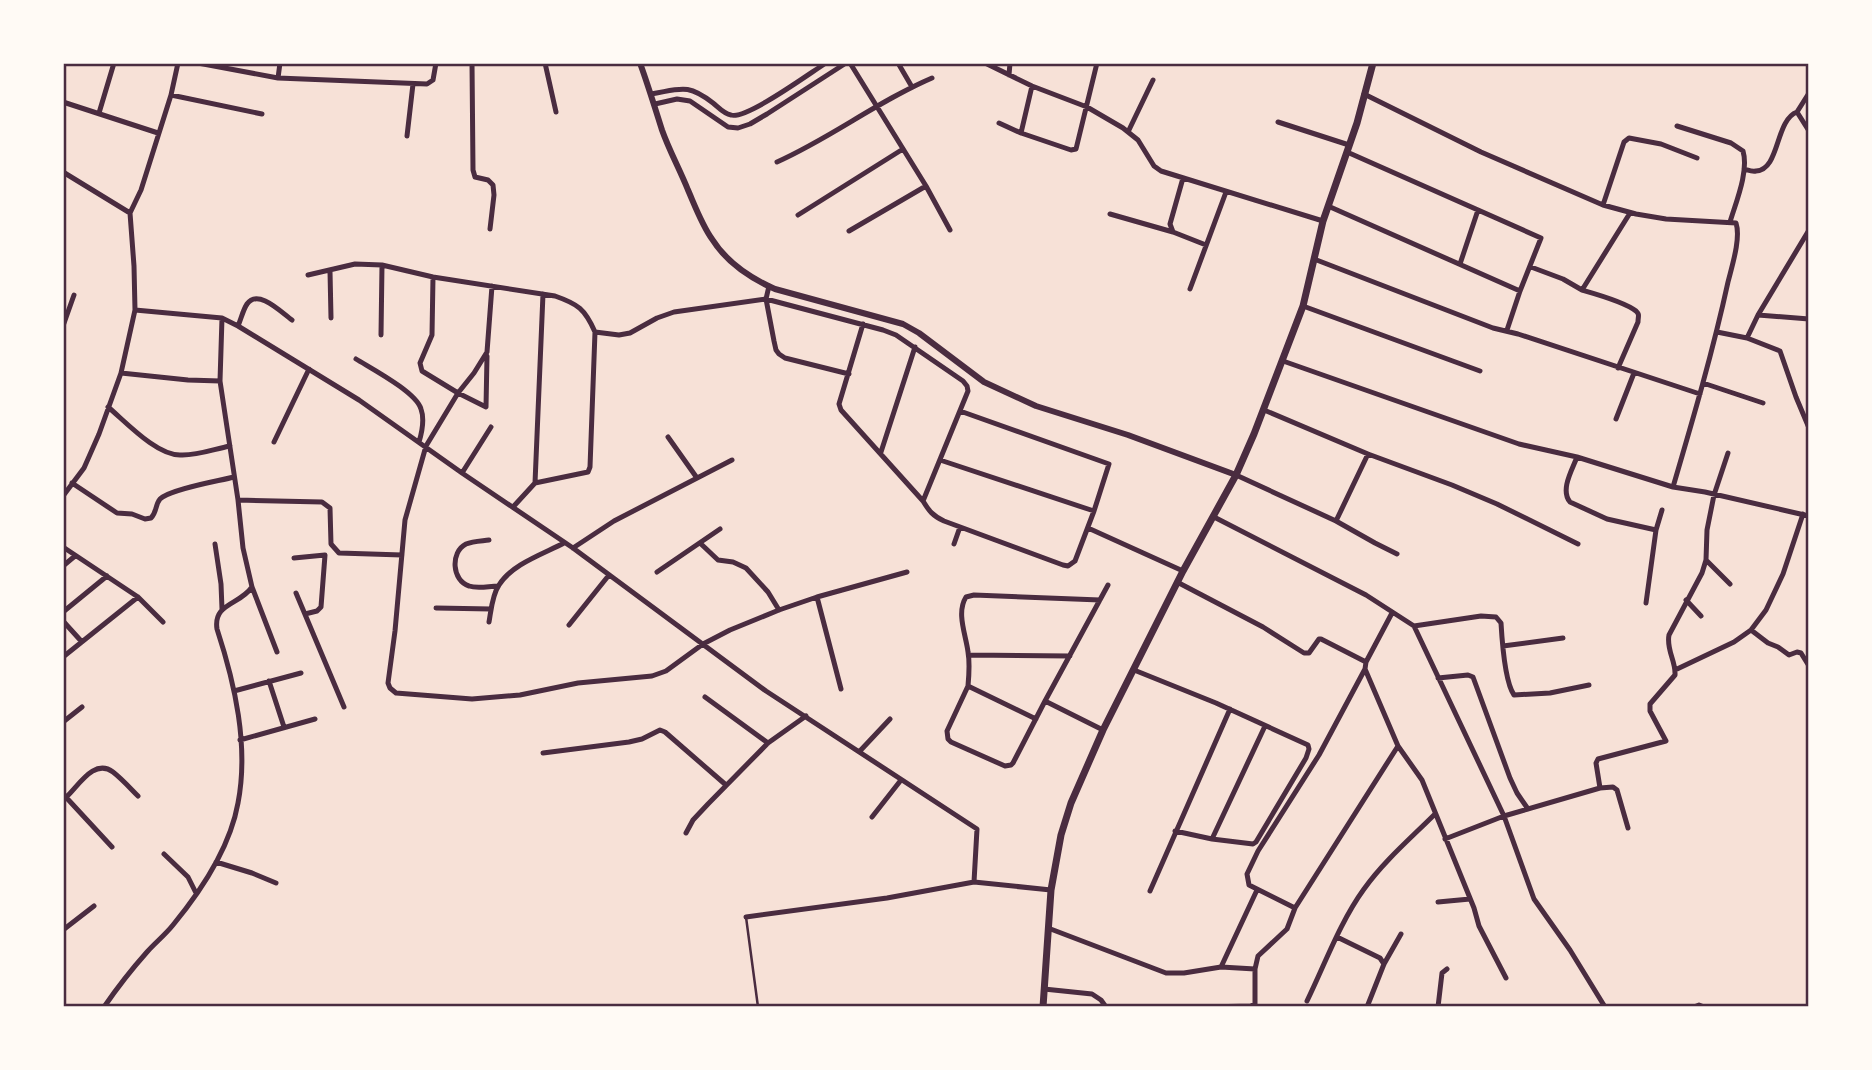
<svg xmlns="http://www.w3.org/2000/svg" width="1872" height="1070" font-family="'Archivo Narrow',sans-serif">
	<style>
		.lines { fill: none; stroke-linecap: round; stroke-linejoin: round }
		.service { stroke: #4a2c40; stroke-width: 2.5 }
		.minor { stroke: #4a2c40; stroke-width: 5 }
		.tertiary { stroke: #4a2c40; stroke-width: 6 }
		.secondary { stroke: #4a2c40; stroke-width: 7 }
		.neatline { fill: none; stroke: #4a2c40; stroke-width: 2.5 }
	</style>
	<rect width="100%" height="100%" fill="#f7e1d7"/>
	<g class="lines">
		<path class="service" d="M746,917L758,1007"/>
		<path class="minor" d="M198,63L278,78L427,84L433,80L436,63
			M472,63L473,170L475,177L488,180L493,185L494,195L490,229
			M545,63L556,112
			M850,63L926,186L950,230
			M898,63L912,87
			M985,63L1032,86L1087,107L1123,128L1138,140L1154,166L1161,171L1323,221
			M1009,75L1010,63
			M278,78L280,63
			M1809,93L1797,112L1809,131
			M651,94C681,89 687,83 713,103C718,107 724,114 731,115C746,120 810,73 826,63
			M1364,94L1481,152L1603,205L1636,214L1666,219L1736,223C1741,238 1732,266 1728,282C1713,351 1693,419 1673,487
			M171,95L262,114
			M63,102L158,133
			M655,104L677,99L690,101L728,127L738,128L750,124L767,114L846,63
			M99,113L114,63
			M1278,122L1349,145
			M999,123L1021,133L1071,150L1076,149L1097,63
			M1677,126L1731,143L1743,151C1749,171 1736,202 1730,222
			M1128,132L1153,80
			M1021,133L1032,86
			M407,136L413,84
			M1347,152L1541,238L1520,291L1507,330
			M777,162C831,138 878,101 932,78
			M1744,169C1748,170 1752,172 1756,171C1780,170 1775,120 1797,112
			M63,172L130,213L134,266L135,310L121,373L99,434L84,468L63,496
			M1183,178L1170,224L1173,232L1206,245
			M1603,205L1624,142L1629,138L1661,144L1697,158
			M1328,206L1520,291
			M130,213L141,190L171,95L178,63
			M1110,214L1173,232
			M798,215L903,149
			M849,231L926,186
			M1314,259L1493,328L1518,334L1700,394
			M1460,264L1478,210
			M1531,267L1563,279L1582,290L1630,213
			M330,271L331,318
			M308,275L355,264L382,265L433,277L555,296C578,304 585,309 595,332L619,335L630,333L657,318L674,312L766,299L883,330L896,335L963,381L967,386L968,391L923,501
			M433,277L432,335L420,363L422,371L458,393L486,407L487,356
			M492,286L487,352L474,373L458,393L426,446L405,520L395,631L388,683L390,688L396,693L472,699L520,695L578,683L652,676L666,671L703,644L730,630L779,610L817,597L907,572
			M769,286L766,299L774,341L776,350L779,354L785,358L849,374
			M1190,289L1226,192
			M1582,290C1596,294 1625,302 1636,311C1640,315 1638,316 1638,322L1618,368
			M1303,306L1480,371
			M135,310L222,318L238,326L359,400L462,473L573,548L766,691L977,829L974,882L1051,890
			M1758,315L1809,319
			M863,324L839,404L841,410L923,501C929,511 933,516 944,521L1063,565L1068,566L1075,561L1094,511L1109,464L960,411
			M63,326L74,295
			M238,326C241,319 243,310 247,304C258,288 282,313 292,320
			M1717,332L1747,338L1780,351L1796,397L1809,428
			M381,335L382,265
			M1747,338L1758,315L1809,230
			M356,359C372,369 416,392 421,409C425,420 422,432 419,442
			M1283,361L1519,444L1577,457L1673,487L1705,492L1809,516
			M121,373L188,380L220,381
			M1703,383L1763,403
			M108,407C126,422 156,455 180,455C197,456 214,449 230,446
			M1264,410L1368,454L1452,485L1497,504L1578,544
			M1616,419L1634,373
			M668,437L697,478
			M274,442L309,369
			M881,452L915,347
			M1577,457C1572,470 1560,490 1570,502L1607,519L1656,530
			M940,460L1094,511
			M462,473L491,427
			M1236,475L1336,521L1368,454
			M72,483L117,513L132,514L145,519L151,518C157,512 155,505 160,499C170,489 219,481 234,477
			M535,483L543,294
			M238,500L322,502L330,508L331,544L339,553L402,555
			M513,507L535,483L588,472L590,467L595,332
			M1214,517L1366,595L1414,626L1481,616L1496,617L1501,623C1502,640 1505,682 1514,695L1550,693L1589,685
			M1336,521L1375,543L1397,554
			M1088,528L1183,571
			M489,540C482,541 473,541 466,544C450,552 452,581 469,586C478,589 489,586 498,586
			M700,543L718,560L733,562L746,568L768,592L779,610
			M215,544L221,584L222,609
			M954,544L960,527
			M63,547L138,597L163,622
			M573,548L614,521L732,460
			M294,558L325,555L321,607L317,611L305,614
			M1706,560L1730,584
			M63,566L75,556
			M657,572L720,529
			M1177,582L1263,627L1304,653H1309L1319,639H1321L1366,662
			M252,587L277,652
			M296,593L344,707
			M817,597L841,689
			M1686,600L1701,616
			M1646,603L1656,530L1662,510
			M436,608L491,609
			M63,612L107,576
			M63,621L82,642
			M489,622C491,611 492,595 499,585C512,564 543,554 564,543
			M569,625L609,575
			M1414,626L1504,816L1534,899L1570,950L1605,1007
			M1751,630L1768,643L1778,647L1789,655L1797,652L1801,653L1809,666
			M1503,646L1563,638
			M969,655L1070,656
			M63,657L138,597
			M1365,669L1398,746L1422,780L1474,908L1479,926L1506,978
			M1134,670L1216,703L1308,745L1309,749L1306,758L1256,842L1253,844L1212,839L1175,831
			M1675,670L1734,642L1751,630L1766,610L1783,574L1803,514
			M1438,678L1468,675L1473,677L1510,778L1517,793L1528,809
			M269,681L284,727
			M968,686L947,731L948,739L951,742L1005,766L1011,765L1013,763L1045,701
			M234,691L301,673
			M705,697L768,743
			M1036,719L968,686C969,675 970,663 968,652C966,635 956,613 966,597L974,595L1100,600
			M63,722L82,707
			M1103,730L1045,701L1108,585
			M240,740L315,719
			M859,752L890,719
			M543,753L629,742L642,739L660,730L665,732L726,785
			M1600,788L1613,787L1617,790L1628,828
			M63,794L112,847
			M63,800C77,789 93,757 113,772C122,779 130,788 138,796
			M872,817L901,780
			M686,833L693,820L708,804L768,743L806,716
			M1212,839L1265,726
			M1445,839L1504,816L1600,788L1596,763L1598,759L1666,741L1650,711V704L1675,675C1676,661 1666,650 1669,635L1702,573L1706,560L1707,530L1714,495L1728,453
			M164,854L188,877L196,893
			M216,862L252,873L276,883
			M1150,891L1230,709
			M1438,902L1470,899
			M1295,908L1249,885L1247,874L1258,851L1319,755L1365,669L1366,662L1392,613
			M746,917L887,898L974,882
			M1048,928L1166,973H1184L1221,967L1255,969
			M63,930L94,906
			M1337,937L1380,958L1384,964
			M1221,967L1257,890
			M1044,989L1092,994L1101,1000L1106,1007
			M1307,1001C1325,964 1340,922 1364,889C1384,861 1411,838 1435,814
			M104,1007C117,988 131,970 147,952C155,943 165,935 173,925C201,891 230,848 238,803C249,746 235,684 217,629C213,603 240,605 252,587L243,548L238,500L220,381L222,318
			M1205,1007L1251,1006L1255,1004
			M1255,1007V969L1258,956L1287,929L1295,908L1398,746
			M1367,1007L1384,964L1401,934
			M1438,1007L1442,973L1447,969
			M1694,1007L1699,1005L1704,1007"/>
		<path class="tertiary" d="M640,63C648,85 655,108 662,130C669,150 680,170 688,190C695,206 702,225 712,239C727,263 750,278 775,289L903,324L919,333L984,382L1036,406L1128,435L1236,475"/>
		<path class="secondary" d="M1043,1007L1051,890L1061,835L1071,803L1103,730L1183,571L1236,475L1254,434L1303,306L1323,221L1357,123L1373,63"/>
	</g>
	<rect width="1872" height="1070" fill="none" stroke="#fffaf5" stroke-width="130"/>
	<rect x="65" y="65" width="1742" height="940" class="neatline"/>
</svg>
